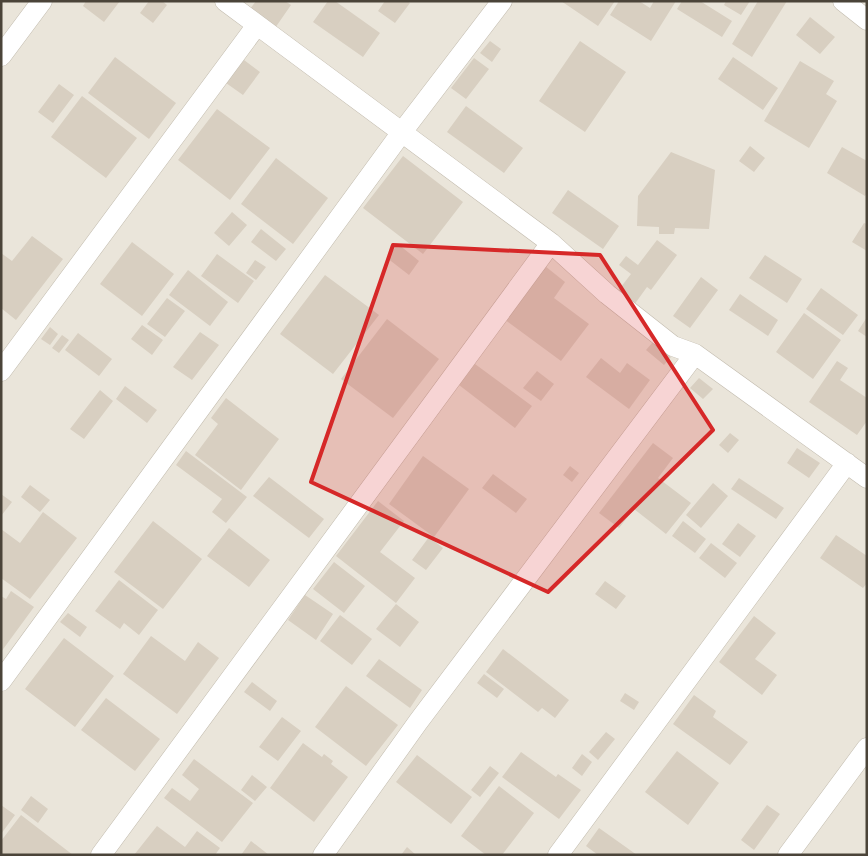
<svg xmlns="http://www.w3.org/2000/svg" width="868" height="856" font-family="'Asap Condensed',sans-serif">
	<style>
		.residential { fill: #eae5da }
		.building { fill: #d8cfc1 }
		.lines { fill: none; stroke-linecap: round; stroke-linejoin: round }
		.minor-casing { stroke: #c2bbae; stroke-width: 21 }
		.minor { stroke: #fff; stroke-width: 20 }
		.marked { fill: #d62828; fill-opacity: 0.2; stroke: #d62828; stroke-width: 4; stroke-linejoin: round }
	</style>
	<rect width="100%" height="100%" fill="#f6f3ec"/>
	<path class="residential" d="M1,1H867V855H1Z"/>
	<path class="building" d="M86,1H120L104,22L83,6Z
		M149,1H162L167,5L153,23L140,13Z
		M256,1H285L291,5L273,31L247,13Z
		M328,1H335L380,33L363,57L313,22Z
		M385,1H407L410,3L395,23L378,11Z
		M561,1H615L598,26Z
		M619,1H639L650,8L654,1H676L651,41L610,15Z
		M682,1H700L732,21L722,37L677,9Z
		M726,1H750L741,15L724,5Z
		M758,1H787L752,57L732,44Z
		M810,17L835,37L820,54L796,35Z
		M490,41L501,49L492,62L480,53Z
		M580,41L626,72L585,132L539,101Z
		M115,57L176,103L149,139L88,93Z
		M733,57L778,88L763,110L718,79Z
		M474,58L489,69L466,99L451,88Z
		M244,60L260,72L243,95L226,83Z
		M800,61L834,81L826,94L837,101L809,148L764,121Z
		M59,84L74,95L53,123L38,112Z
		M82,96L137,138L106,178L51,137Z
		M466,106L523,148L504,173L447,132Z
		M217,109L270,148L230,200L178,160Z
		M750,146L765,158L754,172L739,161Z
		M842,147L867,161V193L865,196L827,173Z
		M671,152L715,170L709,229L675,228L674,234H659V227L637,226L638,196Z
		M403,156L463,202L423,254L363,208Z
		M276,158L328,198L293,244L241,204Z
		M568,190L619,226L603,249L552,213Z
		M232,212L247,225L229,246L214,233Z
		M864,223L867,224V251L852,242Z
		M261,229L286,249L276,261L251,242Z
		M32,236L63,259L16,320L1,308V253L12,261Z
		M657,240L677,255L651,290L647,287L634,305L617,292L631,274L619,265L626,256L638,265Z
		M132,242L174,274L142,316L100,284Z
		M398,244L419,261L409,275L387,258Z
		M217,254L254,281L238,303L201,276Z
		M765,255L802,279L787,303L749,278Z
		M255,260L266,267L256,280L246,273Z
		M545,266L565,282L554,298L589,324L561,361L504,319Z
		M188,270L228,302L210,326L169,295Z
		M325,275L379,315L333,374L280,334Z
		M701,277L718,290L690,328L673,316Z
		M821,288L858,315L843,335L806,309Z
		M740,294L778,320L768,336L729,310Z
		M167,298L185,311L165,337L147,324Z
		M804,313L841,340L813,379L776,352Z
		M867,317V337L858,331Z
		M387,319L439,359L393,418L341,379Z
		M142,325L163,340L152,355L131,339Z
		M50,327L58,334L50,345L41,339Z
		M200,332L219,345L192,380L173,367Z
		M78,333L112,359L99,376L65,350Z
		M62,335L69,340L59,353L52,348Z
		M653,342L671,357L664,365L646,350Z
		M601,358L620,373L627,363L650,380L629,409L586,377Z
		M837,361L848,368L840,380L867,398V421L857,435L809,402Z
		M475,364L532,406L515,428L459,385Z
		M537,371L554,384L541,401L523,388Z
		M699,378L713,389L703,399L690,388Z
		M125,386L157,410L147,423L116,399Z
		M100,390L113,401L84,439L70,429Z
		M226,398L279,439L241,490L195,455L218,424L211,418Z
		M730,433L739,440L728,453L719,445Z
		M653,443L673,458L658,478L691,503L666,534L634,509L619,528L599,513Z
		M797,448L820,463L809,478L787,463Z
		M186,451L247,497L226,523L212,512L222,499L176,465Z
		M423,456L469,489L434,537L389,504Z
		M570,466L579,473L572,482L563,475Z
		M493,474L527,499L516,513L482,488Z
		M269,477L324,519L309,538L253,496Z
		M739,478L784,508L776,519L731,489Z
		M713,483L728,496L701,528L686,515Z
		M30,485L50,500L40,512L21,497Z
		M1,494L12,502L1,516Z
		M378,501L404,521L380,552L415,578L396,603L336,556Z
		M43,512L77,538L30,599L1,578V529L20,543Z
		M153,521L202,559L163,609L114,572Z
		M683,521L706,539L695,553L672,536Z
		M738,523L756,536L740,557L722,544Z
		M229,528L270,560L249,587L207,556Z
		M836,535L867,556V583L863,588L820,558Z
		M429,537L443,548L426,570L412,560Z
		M711,543L737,563L725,578L699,558Z
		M334,562L365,586L344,613L313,589Z
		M119,580L158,610L139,635L124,623L120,629L95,611Z
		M605,581L626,596L616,609L595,594Z
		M11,591L34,607L1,652V596L6,599Z
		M305,595L333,614L316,640L288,620Z
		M396,604L419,622L400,647L376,629Z
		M68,613L87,627L80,637L60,622Z
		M340,615L372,639L352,665L320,641Z
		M754,616L776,633L755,659L777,675L762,695L719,662Z
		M151,636L185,661L198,642L219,658L177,714L123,674Z
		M64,638L114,676L75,727L25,689Z
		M503,649L569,700L555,718L542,708L538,712L486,672Z
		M379,659L422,690L410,708L366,676Z
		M484,674L504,689L497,698L477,683Z
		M252,682L277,701L270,711L244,692Z
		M346,686L398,725L366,766L315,727Z
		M625,693L639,702L634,710L620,701Z
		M694,695L716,711L713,717L748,742L730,765L673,724Z
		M106,698L160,739L135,771L81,730Z
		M282,717L301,731L278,761L259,747Z
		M606,732L615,739L598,760L589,752Z
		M303,743L322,757L324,754L333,761L331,764L348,777L314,822L270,788Z
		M677,751L719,783L688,825L645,792Z
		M521,752L556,777L558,774L581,790L559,819L502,777Z
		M582,754L592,762L582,776L572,768Z
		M417,755L472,797L451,824L396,782Z
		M194,759L253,803L222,842L164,798L172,788L190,801L199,789L182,775Z
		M490,766L499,773L480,797L471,790Z
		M252,775L267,787L255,801L241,790Z
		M499,786L534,813L502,855H486L461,836Z
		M31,796L48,809L38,823L21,810Z
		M1,805L15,815L1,834Z
		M767,805L780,814L754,850L741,840Z
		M21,815L73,855L1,854V841Z
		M157,826L185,847L197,831L220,848L215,855H134Z
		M599,828L637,855H598L586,846Z
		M251,841L269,855H241Z
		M407,847L416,855H401Z"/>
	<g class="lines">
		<g class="minor-casing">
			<path id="minor" d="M225,1L551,243L607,294L673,346L695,354L867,478
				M843,1L867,20
				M1,56L42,1
				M1,371L257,25
				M1,681L402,132L502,1
				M101,855L551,243
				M323,855L418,722L695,354
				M558,855L847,463
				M788,855L867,748"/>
		</g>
		<use href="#minor" class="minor"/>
	</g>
	<path class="marked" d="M393,245L600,255L713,430L548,592L311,482Z"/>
	<rect width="868" height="856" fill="none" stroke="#4b4439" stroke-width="5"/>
</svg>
